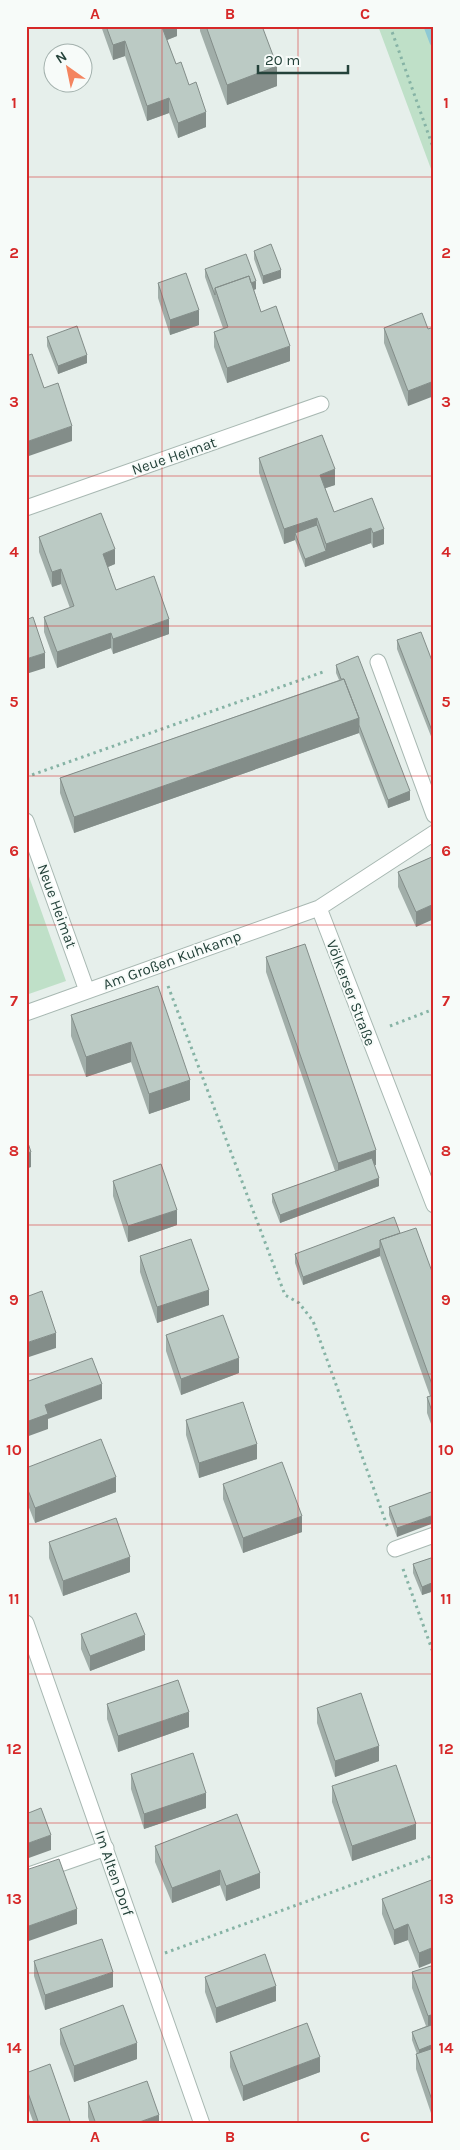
<svg xmlns="http://www.w3.org/2000/svg" width="460" height="2150" font-family="Karla,sans-serif">
	<style>
		.green { fill: #bfe0c8 }
		.lines { fill: none; stroke-linecap: round; stroke-linejoin: round }
		.stream { stroke: #8ec9d4; stroke-width: 9 }
		.minor-casing { stroke: #a8b8b2; stroke-width: 17 }
		.path { stroke: #86b3a5; stroke-width: 3; stroke-dasharray: 2.5 4; stroke-linecap: butt }
		.minor { stroke: #fff; stroke-width: 15 }
		.wall { fill: #a1aea9 }
		.shaded-wall { fill: #838d89 }
		.building { fill: #bbcac4; stroke: #838d89 }
		.grid { fill: none; stroke: #d62828; stroke-width: 1; stroke-opacity: 0.55 }
		.labels { text-anchor: middle; stroke-width: 4; stroke-linejoin: round; paint-order: stroke }
		.street-label { font-size: 15px; fill: #24423a; stroke: #f7fbf9 }
		.neatline { fill: none; stroke: #d62828; stroke-width: 2 }
		.grid-label { font-size: 16px; text-anchor: middle; font-weight: bold; fill: #d62828 }
	</style>
	<rect width="100%" height="100%" fill="#e6efeb"/>
	<path class="green" d="M378,26H434V177Z
		M26,868L66,981L26,995Z"/>
	<g class="lines">
		<path class="stream" d="M428,26L434,42"/>
		<g class="minor-casing">
			<path id="minor" d="M26,508L321,404
				M378,662L434,815
				M26,821L87,991
				M319,908L434,1205
				M26,1013L319,908L434,833
				M395,1549L434,1535
				M26,1623L202,2124
				M26,1876L106,1848"/>
		</g>
		<path class="path" d="M390,26L434,150
			M26,777L323,672
			M168,986L285,1295L299,1303L313,1321L388,1528
			M390,1026L434,1009
			M403,1569L434,1655
			M165,1953L434,1855"/>
		<use href="#minor" class="minor"/>
	</g>
	<path class="wall" d="M101,26H177V36L167,40L176,64L189,85L206,127L178,138L169,113L147,121L125,56L113,60Z
		M200,26H262L277,86L227,105L200,31Z
		M254,251L281,278L263,284L254,259Z
		M205,269L256,289L254,290L261,312L290,361L227,383L214,347V332L223,328L205,277Z
		M158,283L199,325L170,335L158,298Z
		M384,328L428,329L408,406L384,343Z
		M47,337L87,363L58,374L47,346Z
		M259,458L335,485L325,488L334,512L372,498L384,544L373,548L371,543L305,567L295,540L284,544L259,473Z
		M434,499V513L432,508V500Z
		M39,537L115,564L108,567L116,590L169,634L113,654L111,648L57,668L44,632V617L70,608L61,584L52,587L39,552Z
		M397,640L434,666V744L397,649Z
		M336,665L410,800L388,808L359,733L74,833L60,793V778L339,680L336,673Z
		M434,856L416,927L398,887V872Z
		M266,957L376,1165H374L379,1186L280,1223L272,1202V1194L335,1171L266,972Z
		M158,986L190,1100L149,1114L131,1062L86,1077L71,1036V1015Z
		M113,1181L177,1225L128,1242L113,1196Z
		M400,1233L434,1277V1432L427,1413V1397L430,1396L380,1256L303,1285L295,1263V1254Z
		M140,1256L209,1305L157,1323L140,1272Z
		M166,1335L239,1373L181,1395L166,1351Z
		M186,1420L257,1459L199,1478L186,1435Z
		M26,1468L116,1492L35,1523L26,1500Z
		M223,1484L302,1532L243,1553L223,1499Z
		M434,1491L397,1537L389,1515V1507Z
		M49,1542L130,1572L63,1596L49,1558Z
		M434,1557V1591L422,1595L413,1573V1564Z
		M81,1634L145,1650L90,1671L81,1649Z
		M107,1704L189,1727L118,1752L107,1719Z
		M317,1708L379,1761L335,1777L317,1723Z
		M131,1774L206,1808L144,1829L131,1789Z
		M332,1786L416,1839L352,1861L332,1802Z
		M237,1814L260,1888L226,1901L220,1885L172,1903L155,1862V1846Z
		M434,1879L419,1968L408,1940L394,1945L382,1914V1899Z
		M34,1961L113,1987L45,2010L34,1976Z
		M434,1965L433,2119L416,2069V2054H417L412,2040V2032L426,2026L412,1988V1972Z
		M205,1977L276,2001L216,2023L205,1992Z
		M60,2029L137,2059L74,2082L60,2044Z
		M230,2052L320,2072L243,2101L230,2067Z
		M26,2073L71,2124H34L26,2102Z
		M88,2102L159,2124H90L88,2117Z"/>
	<path class="shaded-wall" d="M165,26H177V36L162,42V27Z
		M125,41V56L113,60V45Z
		M277,66V86L227,105V85Z
		M169,98V113L147,121V106Z
		M206,112V127L178,138V123Z
		M281,270V278L263,284V276Z
		M256,281V289L219,302L217,295Z
		M199,310V325L170,335V320Z
		M290,346V361L227,383V368Z
		M87,355V363L58,374V366Z
		M434,381V396L408,406V391Z
		M72,426V441L26,457V442Z
		M335,469V485L320,490V475Z
		M317,518V533H295V540L284,544V529Z
		M371,528V543L305,567V559L326,551V544Z
		M384,529V544L373,548V533Z
		M115,549V564L103,569V554Z
		M61,569V584L52,587V572Z
		M169,619V634L113,654V639Z
		M111,633V648L57,668V652Z
		M45,653V668L26,674V659Z
		M359,718V733L74,833V817Z
		M410,791V800L388,808V800Z
		M434,904V919L416,927V912Z
		M131,1042V1062L86,1077V1057Z
		M190,1080V1100L149,1114V1094Z
		M376,1150V1165L338,1178V1163Z
		M31,1152V1167L26,1169V1153Z
		M379,1178V1186L280,1223V1215Z
		M177,1210V1225L128,1242V1226Z
		M380,1248V1256L303,1285V1277Z
		M209,1290V1305L157,1323V1307Z
		M56,1333V1348L26,1358V1343Z
		M239,1358V1373L181,1395V1379Z
		M102,1384V1399L48,1419V1429L26,1437V1422L45,1405Z
		M257,1444V1459L199,1478V1463Z
		M116,1477V1492L35,1523V1508Z
		M434,1515V1523L397,1537V1528Z
		M302,1516V1532L243,1553V1538Z
		M130,1557V1572L63,1596V1581Z
		M434,1582V1591L422,1595V1587Z
		M145,1635V1650L90,1671V1656Z
		M189,1712V1727L118,1752V1736Z
		M379,1746V1761L335,1777V1761Z
		M27,1766V1782H26V1767Z
		M206,1793V1808L144,1829V1814Z
		M416,1824V1839L352,1861V1846Z
		M51,1835V1850L26,1859V1844Z
		M220,1870V1885L172,1903V1888Z
		M260,1873V1888L226,1901V1886Z
		M77,1909V1924L26,1942V1927Z
		M408,1924V1940L394,1945V1930Z
		M434,1947V1962L419,1968V1953Z
		M113,1972V1987L45,2010V1995Z
		M276,1986V2001L216,2023V2008Z
		M434,2014V2029L428,2031V2016Z
		M137,2043V2059L74,2082V2066Z
		M434,2044V2053L419,2059V2050Z
		M320,2057V2072L243,2101V2086Z
		M159,2115V2124H134Z"/>
	<path class="building" d="M106,26H165L162,27L176,64L181,62L189,85L196,82L206,112L178,123L169,98L147,106L125,41L113,45Z
		M206,26H262L277,66L227,85Z
		M271,244L281,270L263,276L254,251Z
		M246,254L256,281L251,283L249,276L215,288V295L205,269Z
		M186,273L199,310L170,320L158,283Z
		M249,276L261,312L276,306L290,346L227,368L214,332L228,327L215,288Z
		M422,313L428,329L434,327V381L408,391L384,328Z
		M77,326L87,355L58,366L47,337Z
		M32,354L44,388L58,383L72,426L26,442V356Z
		M322,435L335,469L320,475L334,512L372,498L384,529L373,533L371,528L326,544L317,518L284,529L259,458Z
		M101,513L115,549L103,554L116,590L154,576L169,619L113,639L111,633L57,652L44,617L74,606L61,569L52,572L39,537Z
		M317,525L326,551L305,559L295,533Z
		M33,617L45,653L26,659V620Z
		M421,632L434,666V736L397,640Z
		M358,656L410,791L388,800L359,725V718L344,679H341L336,665Z
		M344,679L359,718L74,817L60,778Z
		M434,856V904L416,912L398,872Z
		M305,944L376,1150L338,1163L266,957Z
		M158,986L190,1080L149,1094L131,1042L86,1057L71,1015Z
		M26,1137L31,1152L26,1153Z
		M372,1158L379,1178L280,1215L272,1194Z
		M161,1164L177,1210L128,1226L113,1181Z
		M394,1217L400,1233L380,1240V1248L303,1277L295,1254Z
		M416,1228L434,1277V1390L380,1240Z
		M191,1239L209,1290L157,1307L140,1256Z
		M42,1291L56,1333L26,1343V1297Z
		M223,1315L239,1358L181,1379L166,1335Z
		M92,1358L102,1384L45,1405L48,1414L26,1422V1382Z
		M434,1395V1417L427,1397Z
		M243,1402L257,1444L199,1463L186,1420Z
		M101,1439L116,1477L35,1508L26,1485V1468Z
		M282,1462L302,1516L243,1538L223,1484Z
		M434,1491V1515L397,1528L389,1507Z
		M116,1518L130,1557L63,1581L49,1542Z
		M434,1557V1582L422,1587L413,1564Z
		M136,1613L145,1635L90,1656L81,1634Z
		M178,1680L189,1712L118,1736L107,1704Z
		M361,1693L379,1746L335,1761L317,1708Z
		M193,1753L206,1793L144,1814L131,1774Z
		M396,1765L416,1824L352,1846L332,1786Z
		M41,1808L51,1835L26,1844V1814Z
		M237,1814L260,1873L226,1886L220,1870L172,1888L155,1846Z
		M59,1859L77,1909L26,1927V1870Z
		M434,1879V1947L419,1953L408,1924L394,1930L382,1899Z
		M102,1939L113,1972L45,1995L34,1961Z
		M265,1954L276,1986L216,2008L205,1977Z
		M434,1965V2014L428,2016L412,1972Z
		M123,2005L137,2043L74,2066L60,2029Z
		M307,2023L320,2057L243,2086L230,2052Z
		M434,2024V2044L419,2050L412,2032Z
		M434,2048V2103H433L416,2054Z
		M50,2064L71,2124H39L26,2087V2073Z
		M147,2081L159,2115L134,2124H96L88,2102Z"/>
	<path class="grid" d="M162,26V2124M298,26V2124M26,177H434M26,327H434M26,476H434M26,626H434M26,776H434M26,925H434M26,1075H434M26,1225H434M26,1374H434M26,1524H434M26,1674H434M26,1823H434M26,1973H434"/>
	<g class="labels">
		<g class="street-label">
			<text transform="translate(174 456) rotate(-19)" y="5">Neue Heimat</text>
			<text transform="translate(57 906) rotate(70)" y="5">Neue Heimat</text>
			<text transform="translate(172 960) rotate(-20)" y="5">Am Großen Kuhkamp</text>
			<text transform="translate(351 993) rotate(69)" y="5">Völkerser Straße</text>
			<text transform="translate(114 1873) rotate(71)" y="5">Im Alten Dorf</text>
		</g>
	</g>
	<rect width="460" height="2150" fill="none" stroke="#f7fbf9" stroke-width="55"/>
	<g transform="translate(68 68) rotate(327)"><circle r="24" fill="#f7fbf9" stroke="#a3b1ad"/>
	<path d="M0-4L9 19L0 12L-9 19Z" fill="#f4845f"/>
	<text y="-8" font-size="14" font-weight="bold" text-anchor="middle" fill="#24423a">N</text>
	</g>
	<path d="M258 65v8h90v-8" fill="none" stroke="#24423a" stroke-width="2.5"/>
	<text x="265" y="65" font-size="15" fill="#24423a" stroke="#f7fbf9" stroke-width="4" paint-order="stroke">20 m</text>
	<rect x="28" y="28" width="404" height="2094" class="neatline"/>
	<g class="grid-label">
		<text x="95" y="19">A</text>
		<text x="230" y="19">B</text>
		<text x="365" y="19">C</text>
		<text x="14" y="108">1</text>
		<text x="446" y="108">1</text>
		<text x="14" y="258">2</text>
		<text x="446" y="258">2</text>
		<text x="14" y="407">3</text>
		<text x="446" y="407">3</text>
		<text x="14" y="557">4</text>
		<text x="446" y="557">4</text>
		<text x="14" y="707">5</text>
		<text x="446" y="707">5</text>
		<text x="14" y="856">6</text>
		<text x="446" y="856">6</text>
		<text x="14" y="1006">7</text>
		<text x="446" y="1006">7</text>
		<text x="14" y="1156">8</text>
		<text x="446" y="1156">8</text>
		<text x="14" y="1305">9</text>
		<text x="446" y="1305">9</text>
		<text x="14" y="1455">10</text>
		<text x="446" y="1455">10</text>
		<text x="14" y="1604">11</text>
		<text x="446" y="1604">11</text>
		<text x="14" y="1754">12</text>
		<text x="446" y="1754">12</text>
		<text x="14" y="1904">13</text>
		<text x="446" y="1904">13</text>
		<text x="14" y="2053">14</text>
		<text x="446" y="2053">14</text>
		<text x="95" y="2142">A</text>
		<text x="230" y="2142">B</text>
		<text x="365" y="2142">C</text>
	</g>
</svg>
